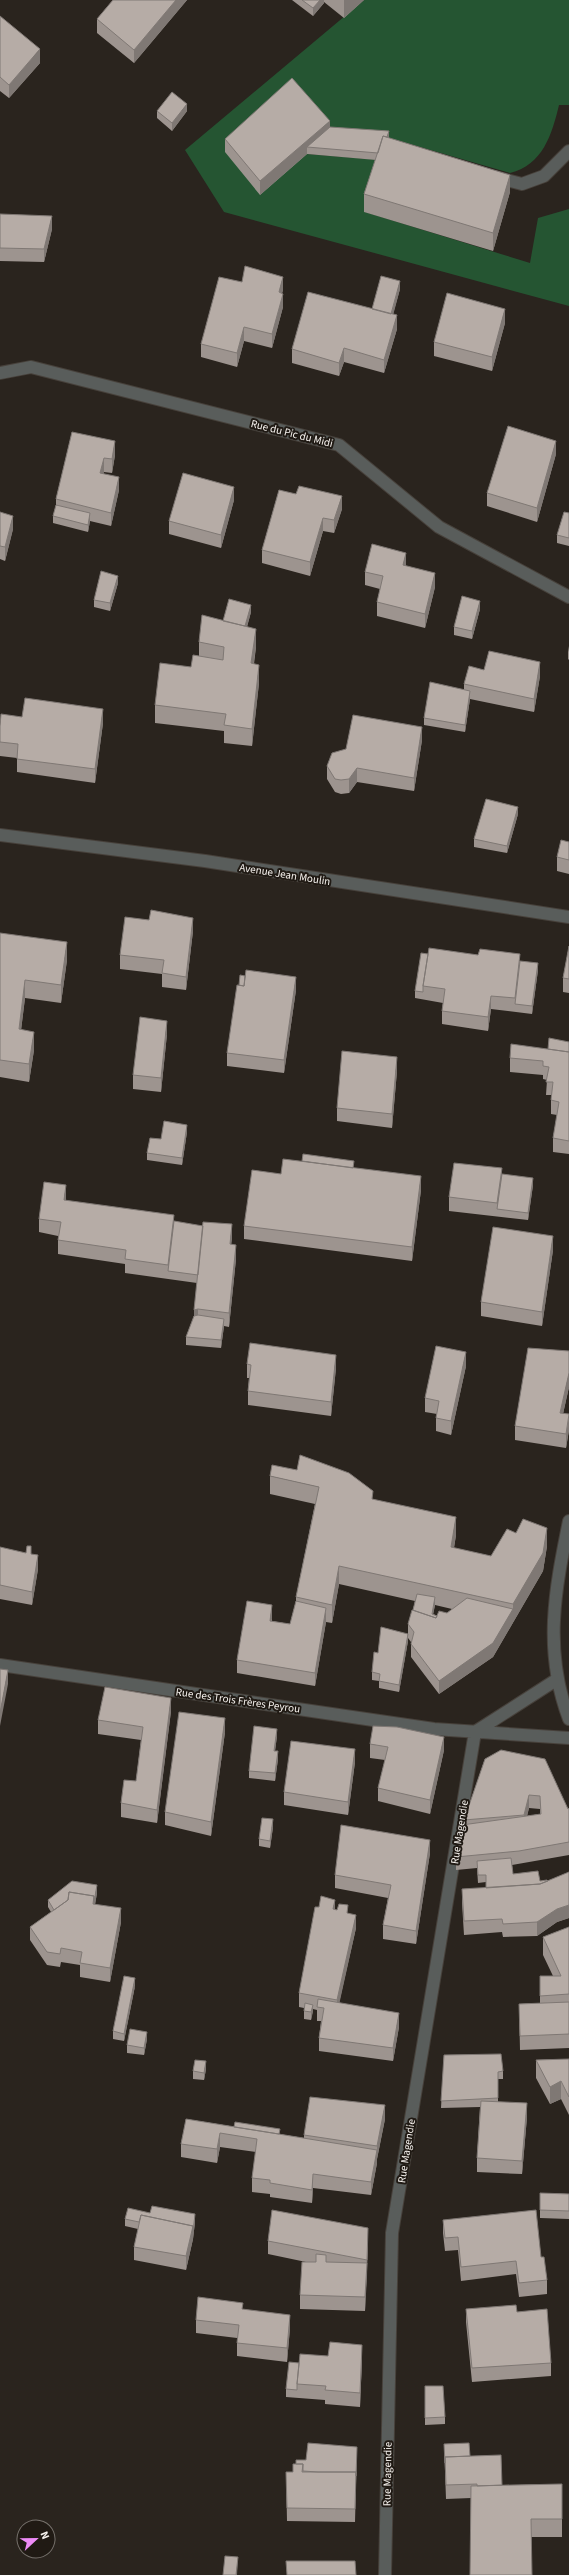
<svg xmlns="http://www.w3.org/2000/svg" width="569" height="2575" font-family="'Source Sans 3',sans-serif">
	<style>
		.green { fill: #255532 }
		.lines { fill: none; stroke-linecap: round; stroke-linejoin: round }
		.minor-casing { stroke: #47413b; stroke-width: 14 }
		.minor { stroke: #595d5b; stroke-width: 12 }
		.wall { fill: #9d948f; fill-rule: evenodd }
		.shaded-wall { fill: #7f7874 }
		.building { fill: #b6aca6; stroke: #7f7874 }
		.labels { text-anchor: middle; stroke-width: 4; stroke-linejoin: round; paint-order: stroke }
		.street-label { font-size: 11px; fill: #f7f3ef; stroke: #201a14 }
	</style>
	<rect width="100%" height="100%" fill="#2a241e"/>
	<path class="green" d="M364,0H569V105H559C552,134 543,165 510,173L389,138L307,154L381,160L365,212L530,263L538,218L569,209V306L224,212L185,150Z"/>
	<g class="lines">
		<g class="minor-casing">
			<path id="minor" d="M495,177L522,184L544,176L569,151
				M0,373L31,367L339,445L439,527L569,597
				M0,835L205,861L569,917
				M569,1521C555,1590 543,1650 569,1719
				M0,1665L434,1729L569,1738
				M475,1732L556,1680
				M385,2575L392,2233L475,1732"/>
		</g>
		<use href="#minor" class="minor"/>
	</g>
	<path class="wall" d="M113,0H187L134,63L97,33V19Z
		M292,0H364L344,18L324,2V3L313,16Z
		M0,16L40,63L9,98L0,91Z
		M157,111H187L172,131L157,118Z
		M330,127L389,138L510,192L493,251L364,212V194L376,160L307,154L260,195L225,152V139Z
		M0,214L52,229L44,262L0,261Z
		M242,282L283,290L282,293L283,307L272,348L244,341L237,367L201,357V344Z
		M400,289L393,314L397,329L384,373L344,362L339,376L292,363V349L372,309Z
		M505,323L492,371L434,356V342Z
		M72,432L115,455L112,473L104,472L103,473L119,490L111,526L90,521L88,532L53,523V516L56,505V499Z
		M556,454L537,522L487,506V493Z
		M279,490L342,509L334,533L323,531L310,576L262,563V550Z
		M234,500L221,548L169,534V521Z
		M0,512L13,529L5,561L0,559Z
		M569,513V546L557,543V535Z
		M406,566L435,587L425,628L377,616V602L380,589L365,585V572Z
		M118,583L110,611L94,607V600Z
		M480,609L472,639L454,635V627Z
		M251,612L247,627L256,647L254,664L259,683L252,746L224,743V731L155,723V705L191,667L199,656V642L223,621Z
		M569,646V660L568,659V652Z
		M484,670L540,676L534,712L470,699L465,732L424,725V718L464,690V684Z
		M22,717L103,723L95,783L17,772V758L0,756V726Z
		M422,740L414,791L357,782L349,793L341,794L335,792L327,779V766Z
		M518,814L507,853L474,847V839Z
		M569,842V874L557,871V857Z
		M193,931L186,990L162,987V974L120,969V955Z
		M0,933L67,960L61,1003L25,998L21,1030L34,1050L29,1082L0,1077Z
		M569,946V993L563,992V978Z
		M428,954H470L520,961L538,970L532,1014L491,1009L488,1031L442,1024V1011L443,1003L415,998V991Z
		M296,990L284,1073L227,1066V1053Z
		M167,1034L161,1092L133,1089V1075Z
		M569,1042V1154L553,1152V1138L557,1115L551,1114V1095H546L547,1080L543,1079V1075L510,1072V1058L548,1049Z
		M397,1071L392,1128L337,1121V1108Z
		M187,1132L182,1165L147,1160V1153L161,1139Z
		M354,1168L421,1190L412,1261L244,1239V1226L281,1174Z
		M502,1174L533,1185L528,1220L449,1211V1197Z
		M66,1199V1201L174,1221L232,1238L231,1244L236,1259L229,1327L224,1326L221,1348L186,1345V1337L194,1316L197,1283L125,1273V1264L58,1254V1236L39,1232V1219Z
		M553,1250L542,1326L481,1316V1302Z
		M247,1364L336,1368L331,1416L248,1405V1391L249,1378H247Z
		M466,1366L451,1435L436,1431V1418L437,1414L425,1412V1398Z
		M569,1387L563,1414H569V1430L566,1448L515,1440V1426Z
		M270,1476L373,1499L456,1535L454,1548L491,1556L516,1533L547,1546L543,1571L493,1657L439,1694L411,1657V1642L408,1638V1624L413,1610L415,1601L339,1584L332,1623L326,1622L315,1686L237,1673V1660L272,1618V1621L290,1624L296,1601V1597L315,1504L270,1494ZM435,1605L452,1609L447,1613L437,1616L433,1614Z
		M0,1547L38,1569L32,1605L0,1599Z
		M408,1641L399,1692L379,1688V1681L372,1680V1672L378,1653Z
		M171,1711L157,1823L121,1817V1803L136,1781L141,1740L98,1734V1720Z
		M225,1732L211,1836L165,1825V1812Z
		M277,1736L275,1751L278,1759L275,1781L249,1778V1771Z
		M370,1744L444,1750L430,1814L378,1801V1788L385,1760L370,1758Z
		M485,1759L568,1809L569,1808V1855L512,1865L513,1874L540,1881H548L569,1872V1918L557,1922L537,1936L503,1937L502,1932L464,1935L462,1903V1889L486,1888V1882L478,1883L477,1868L456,1870V1857L464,1824V1820ZM529,1808L540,1809V1814L527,1816Z
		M355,1762L348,1815L284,1805V1792Z
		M273,1827L270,1848L259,1846V1839Z
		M430,1853L416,1944L383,1939V1925L388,1898L335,1888V1875Z
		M97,1893L95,1904L121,1922L110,1982L80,1977V1965L61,1962L60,1967L47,1965L30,1940V1927L51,1912L48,1907V1900Z
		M335,1910L348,1913L356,1928L339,2003L399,2027L393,2061L319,2051V2038L321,2021H317V2010L313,2009L311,2020L304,2019V2008L299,2007V1993Z
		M569,1927V2048L520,2050L519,2004L540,2003V1976H553L543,1955V1937Z
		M135,1986L124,2041L113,2039V2031Z
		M147,2039L144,2055L127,2053V2045Z
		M444,2055L503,2071V2079H498V2102L527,2117L522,2174L477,2172V2158L480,2107L441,2108Z
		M569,2059V2115L561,2099L550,2104L536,2078V2060Z
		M206,2069L204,2080L193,2079V2071Z
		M186,2119L304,2138V2135L385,2119L377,2159V2163L371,2195L313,2188L312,2203L270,2197V2194L252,2192V2178L256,2152L220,2147L217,2163L181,2157V2144Z
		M540,2193L569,2194V2219L540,2218Z
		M125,2219L195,2222L193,2239L186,2270L134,2260V2247L138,2229L125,2226Z
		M443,2220L541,2257L547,2280V2294L519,2297L516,2274L461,2281L458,2250L445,2251L443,2233Z
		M268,2241L368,2242L365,2311L300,2309V2295L306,2262L268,2254Z
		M243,2309L290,2328L287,2362L237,2356V2338L196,2333V2320Z
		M466,2309L517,2312L551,2363V2376L472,2382L466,2322Z
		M362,2359L360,2407L325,2404V2400L286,2397V2389L299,2363Z
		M425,2386L445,2417V2424L425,2425Z
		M444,2444L470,2456L502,2485L562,2484V2537H531L471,2498L446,2499Z
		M357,2447L355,2522L287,2521L286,2472H293L296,2464L306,2460Z"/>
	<path class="shaded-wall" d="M176,0H187L134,63V50Z
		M320,0H324V3L313,16V8Z
		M344,0H364L344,18Z
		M40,49V63L9,98V85Z
		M187,104V111L172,131V123Z
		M330,121V135L307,147V154L260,195V181Z
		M389,131V138L381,153Z
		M510,175V192L493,251V233Z
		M52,216V229L44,262V249Z
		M283,277V290L279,306V292Z
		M400,281V289L390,327V320Z
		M283,294V307L272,348V334Z
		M505,309V323L492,371V357Z
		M397,315V329L384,373V360Z
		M244,327V341L237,367V353Z
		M344,348V362L339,376V363Z
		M115,441V455L112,473V459Z
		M556,441V454L537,522V508Z
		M104,458V472L100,486V473Z
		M119,477V490L111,526V513Z
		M234,487V500L221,548V535Z
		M342,496V509L334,533V520Z
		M90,513V521L88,532V525Z
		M13,516V529L5,561V547Z
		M323,518V531L310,576V562Z
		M406,553V566L403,565Z
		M435,573V587L425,628V614Z
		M118,576V583L110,611V603Z
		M480,601V609L472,639V631Z
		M251,605V612L242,644V636Z
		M256,629V647L251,681V663Z
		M540,662V676L534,712V699Z
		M259,665V683L252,746V729Z
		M470,691V699L465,732V725Z
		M103,709V723L95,783V769Z
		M422,727V740L414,791V778Z
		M357,768V782L349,793V779Z
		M518,807V814L507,853V846Z
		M193,918V931L186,990V977Z
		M67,942V960L61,1003V985Z
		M538,963V970L532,1014V1006Z
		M296,977V990L284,1073V1060Z
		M25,980V998L19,1047V1029Z
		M491,996V1009L488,1031V1017Z
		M167,1021V1034L161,1092V1078Z
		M34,1032V1050L29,1082V1064Z
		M397,1057V1071L392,1128V1114Z
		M187,1125V1132L182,1165V1158Z
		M502,1168V1182L497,1209V1203Z
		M421,1176V1190L412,1261V1247Z
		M533,1178V1185L528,1220V1213Z
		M66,1185V1199L64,1214V1200Z
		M174,1215V1228L168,1271V1265Z
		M232,1224V1238L230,1257V1244Z
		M553,1236V1250L542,1326V1312Z
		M236,1245V1259L229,1327V1313Z
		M198,1309V1322L194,1324V1310Z
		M224,1319V1326L221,1348V1340Z
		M466,1352V1366L451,1435V1421Z
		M336,1355V1368L331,1416V1402Z
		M569,1373V1387L560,1427V1413Z
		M569,1417V1430L566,1448V1434Z
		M456,1517V1535L451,1565V1547Z
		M547,1528V1546L543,1571L493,1657L439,1694V1681L513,1609V1604Z
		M38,1555V1569L32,1605V1592Z
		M339,1566V1584L332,1623V1605Z
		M435,1597V1605L432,1621V1614Z
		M272,1605V1618L270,1634V1621Z
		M326,1608V1622L315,1686V1673Z
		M408,1634V1641L399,1692V1685Z
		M8,1670V1684L0,1726V1713Z
		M171,1698V1711L157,1823V1810Z
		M225,1718V1732L211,1836V1822Z
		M277,1729V1736L274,1758V1751Z
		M444,1737V1750L430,1814V1800Z
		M355,1749V1762L348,1815V1802Z
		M278,1751V1759L275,1781V1773Z
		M529,1795V1808L524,1828V1815Z
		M273,1819V1827L270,1848V1841Z
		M430,1840V1853L416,1944V1931Z
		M97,1885V1893L93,1917V1904Z
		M335,1900V1913L333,1909Z
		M569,1905V1918L557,1922L537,1936V1922L557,1909Z
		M121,1908V1922L110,1982V1968Z
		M356,1915V1928L337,2014V2000Z
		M135,1978V1986L124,2041V2034Z
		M313,2005V2012L311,2020V2012Z
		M399,2013V2027L393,2061V2048Z
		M147,2032V2039L144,2055V2048Z
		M206,2061V2069L204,2080V2073Z
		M561,2081V2099L550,2104V2087Z
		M527,2103V2117L522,2174V2161Z
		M385,2105V2119L377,2159V2146Z
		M220,2133V2147L217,2163V2149Z
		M377,2150V2163L371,2195V2182Z
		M313,2174V2188L312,2203V2190Z
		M195,2214V2222L193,2239L186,2270V2256Z
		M368,2228L367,2277L365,2311V2297Z
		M290,2315V2328L287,2362V2348Z
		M362,2345V2359L360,2407V2393Z
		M238,2557L237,2575H236Z"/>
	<path class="building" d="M113,0H176L134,50L97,19Z
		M302,0H320L313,8Z
		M0,16L40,49L9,85L0,77Z
		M292,78L330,121L260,181L225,139Z
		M172,92L187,104L172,123L157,111Z
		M330,127L389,131L387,137L383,136L378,153L307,147Z
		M383,136L510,175L493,233L364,194Z
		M0,214L52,216L44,249L0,248Z
		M245,266L283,277L279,292L283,294L272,334L244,327L237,353L201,344L219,277L242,282Z
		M381,276L400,281L391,314L372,309Z
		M308,292L397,315L384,360L344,348L339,363L292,349Z
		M447,293L505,309L492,357L434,342Z
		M508,426L556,441L537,508L487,493Z
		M72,432L115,441L112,459L104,458L100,473L119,477L111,513L56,499Z
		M183,473L234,487L221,535L169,521Z
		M299,486L342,496L334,520L323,518L310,562L262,550L279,490L296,494Z
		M56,505L90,513L88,525L53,516Z
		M0,512L13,516L5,547L0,546Z
		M564,512L569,513V538L557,535Z
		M372,544L406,553L403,565L435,573L425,614L377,602L383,576L365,572Z
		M101,571L118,576L110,603L94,600Z
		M462,596L480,601L472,631L454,627Z
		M229,599L251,605L245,626L223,621Z
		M202,615L256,629L251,663L259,665L252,729L224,725L226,714L155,705L160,663L191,667L193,655L223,660L224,647L199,642Z
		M489,651L540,662L534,699L464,684L469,666L484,670Z
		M430,682L470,691L465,725L424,718Z
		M25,698L103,709L95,769L17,759L18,744L0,742V726L1,714L22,717Z
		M353,715L422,727L414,778L357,768L349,779L341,780L335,779L327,766L332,753L346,749Z
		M486,799L518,807L507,846L474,839Z
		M561,840L569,842V860L557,857Z
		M151,910L193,918L186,977L162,973L164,960L120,955L125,917L149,920Z
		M0,933L67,942L61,985L25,980L19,1029L34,1032L29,1064L0,1060Z
		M569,946V979L563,978Z
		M429,948L478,955L480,949L520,954L515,998L491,996L488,1017L442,1011L445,989L423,986Z
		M421,953L428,954L423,986V992L415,991Z
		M520,961L538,963L532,1006L515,1004Z
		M246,970L296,977L284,1060L227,1053L237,985L244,986Z
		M240,975L245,976L244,986L239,985Z
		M140,1017L167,1021L161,1078L133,1075Z
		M549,1038L569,1042V1052L548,1049Z
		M511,1044L569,1052V1141L553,1138L559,1102L551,1100L553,1082H546L549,1067L543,1066V1061L510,1058Z
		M342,1051L397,1057L392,1114L337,1108Z
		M164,1121L187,1125L182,1158L147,1153L150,1138L161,1139Z
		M303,1154L354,1161L353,1168L302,1161Z
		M283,1159L421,1176L412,1247L244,1226L252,1170L281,1174Z
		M454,1163L502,1168L497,1203L449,1197Z
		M502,1174L533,1178L528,1213L497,1209Z
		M44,1182L66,1185L64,1200L174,1215L168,1265L125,1259L126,1250L58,1240L61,1222L39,1219Z
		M174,1221L203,1226L198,1275L168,1271Z
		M203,1222L232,1224L230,1244L236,1245L229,1313L198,1309L194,1310Z
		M493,1227L553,1236L542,1312L481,1302Z
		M198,1315L224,1319L221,1340L186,1337L194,1316Z
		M250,1343L336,1355L331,1402L248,1391L251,1365L247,1364Z
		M436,1346L466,1352L451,1421L436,1418L439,1401L425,1398Z
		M528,1348L569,1351V1373L560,1413L569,1414L566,1434L515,1426Z
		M300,1455L349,1473L373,1491L372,1499L456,1517L451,1547L491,1556L507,1529L516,1533L523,1519L547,1528L543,1553L513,1604L339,1566L332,1605L296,1597L319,1487L270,1476L272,1465L297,1470Z
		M27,1546H31V1554L38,1555L32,1592L0,1585V1547L26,1553Z
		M417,1594L435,1597L432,1614L437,1616L436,1618L413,1610Z
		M467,1598L513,1609L493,1643L439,1681L411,1644L414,1632L408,1624L412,1610L436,1618L439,1611L447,1613Z
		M247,1601L272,1605L270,1621L290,1624L296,1601L326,1608L315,1673L237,1660Z
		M381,1627L408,1634L399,1685L379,1681L380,1674L372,1672L374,1652L378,1653Z
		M0,1669L8,1670L0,1713Z
		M105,1687L171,1698L157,1810L121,1803L124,1780L136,1781L143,1727L98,1720Z
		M179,1712L225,1718L211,1822L165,1812Z
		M254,1726L277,1729L274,1751H278L275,1773L249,1771Z
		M373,1726L397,1727L444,1737L430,1800L378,1788L388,1747L370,1744Z
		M291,1741L355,1749L348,1802L284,1792Z
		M501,1750L545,1759L568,1809L569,1808V1842L519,1851L456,1857L462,1825L541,1814L540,1796L529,1795L524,1815L464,1820L485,1759Z
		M262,1818L273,1819L270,1841L259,1839Z
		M341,1825L430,1840L416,1931L383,1925L391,1885L335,1875Z
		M511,1858L513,1874L538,1871L540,1881L547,1880L548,1881L540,1884L486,1888V1875H478L477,1861Z
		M569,1872V1905L557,1909L537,1922L503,1924L502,1919L464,1921L462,1889L540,1884Z
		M72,1881L97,1885L94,1902V1896L69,1892L68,1900L54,1910L48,1900Z
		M69,1892L94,1896L93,1904L121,1908L110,1968L80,1963L82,1952L61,1948L60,1954L47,1952L30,1927L68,1900Z
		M321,1896L335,1900L333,1909L337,1910L339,1904L348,1905L347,1913L356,1915L337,2000L299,1993L315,1907H319Z
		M569,1927V1994L540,1996V1976H561L543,1937Z
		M124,1976L135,1978L124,2034L113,2031Z
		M318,1999L399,2013L393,2048L319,2038L324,2008L317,2007Z
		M569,2002V2034L520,2036L519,2004Z
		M305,2003L313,2005L311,2012L304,2011Z
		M130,2029L147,2032L144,2048L127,2045Z
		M501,2054L503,2071L498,2072V2098L441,2101L444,2055Z
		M569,2059V2097L561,2081L550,2087L536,2060Z
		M195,2060L206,2061L204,2073L193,2071Z
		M310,2097L385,2105L377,2146L304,2135Z
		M481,2101L527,2103L522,2161L477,2158Z
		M186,2119L377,2150L371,2182L313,2174L312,2190L270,2183V2180L252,2178L257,2139L220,2133L217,2149L181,2144Z
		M235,2122L280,2129L279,2134L234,2127Z
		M540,2193L569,2194V2211L540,2210Z
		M152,2206L195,2214L193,2232V2226L141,2215L139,2222L125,2219L128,2208L150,2213Z
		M272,2210L368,2228L367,2260L268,2241Z
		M536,2210L541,2257H544L547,2280L519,2283L516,2261L461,2267L458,2237L445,2238L443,2220Z
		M141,2215L193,2226L186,2256L134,2247Z
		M316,2254L326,2255V2262L367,2263L365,2297L300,2295L302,2262H316Z
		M198,2297L243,2303L242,2309L290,2315L287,2348L237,2343L239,2325L196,2320Z
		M516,2305L517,2312L547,2309L551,2363L472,2368L466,2309Z
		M330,2342L362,2345L360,2393L325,2390L326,2386L297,2384L300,2354L328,2356Z
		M289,2362L299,2363L297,2384V2390L286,2389Z
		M425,2386H443L445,2417L425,2418Z
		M308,2443L357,2447L356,2476V2472H318L303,2471V2464H296V2460H306Z
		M469,2443L470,2456L445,2457V2463L444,2444Z
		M501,2455L502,2485L477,2486V2484L446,2485L445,2457Z
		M293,2464H303L302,2472H356L355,2509L287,2508L286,2472H293Z
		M562,2484V2519H531L532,2575H470L471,2486Z
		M225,2556L238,2557L236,2575H223Z
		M286,2561H355L356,2575H287Z"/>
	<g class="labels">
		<g class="street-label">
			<text transform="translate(292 433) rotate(14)" y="4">Rue du Pic du Midi</text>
			<text transform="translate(285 874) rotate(9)" y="4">Avenue Jean Moulin</text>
			<text transform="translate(238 1700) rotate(8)" y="4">Rue des Trois Frères Peyrou</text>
			<text transform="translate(459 1832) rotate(-81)" y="4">Rue Magendie</text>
			<text transform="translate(406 2151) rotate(-81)" y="4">Rue Magendie</text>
			<text transform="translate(387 2474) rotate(-89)" y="4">Rue Magendie</text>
		</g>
	</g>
	<g transform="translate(36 2539) rotate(68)"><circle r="19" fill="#201a14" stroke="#76716c"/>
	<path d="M0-3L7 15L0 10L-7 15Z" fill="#ee8bf7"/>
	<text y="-6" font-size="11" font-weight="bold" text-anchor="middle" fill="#f7f3ef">N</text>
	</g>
</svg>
